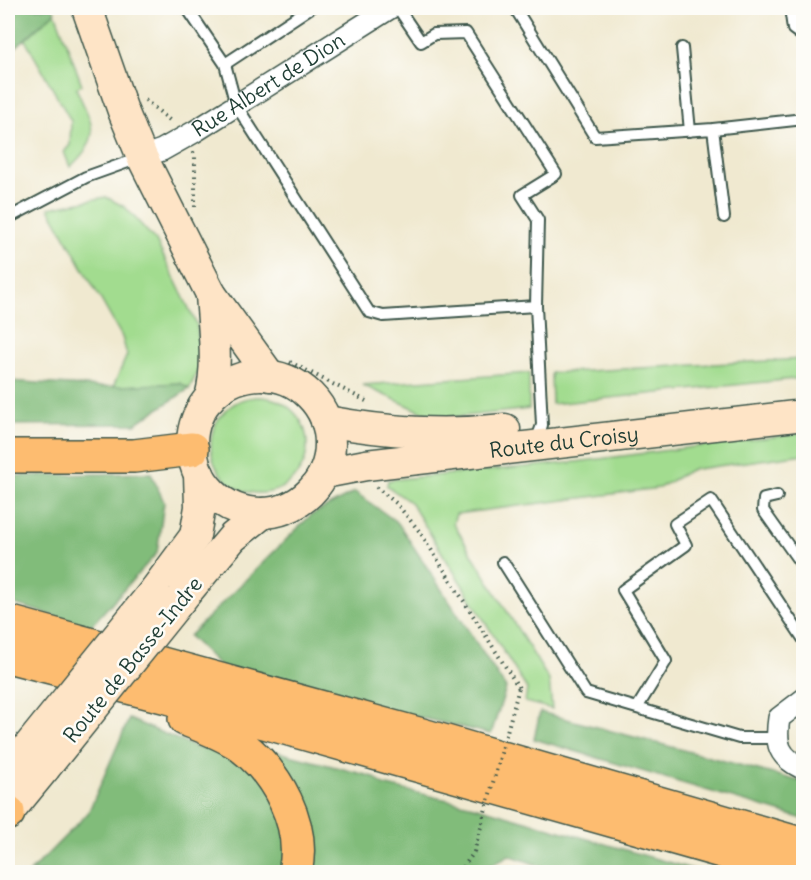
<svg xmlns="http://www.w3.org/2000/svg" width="811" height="880" font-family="Delius,sans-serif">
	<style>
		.green { fill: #a2dc8f; stroke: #608c62; stroke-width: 1.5 }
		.forest { fill: #81bc7a; stroke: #507c57; stroke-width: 1.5 }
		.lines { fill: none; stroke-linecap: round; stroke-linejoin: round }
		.lane-casing { stroke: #3e574b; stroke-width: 14 }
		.street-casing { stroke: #3e574b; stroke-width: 24 }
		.secondary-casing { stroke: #3e574b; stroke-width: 33 }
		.highway-casing { stroke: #3e574b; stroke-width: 36 }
		.path { stroke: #3e574b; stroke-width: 4; stroke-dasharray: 1.5 4.5; stroke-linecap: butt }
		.lane { stroke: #fff; stroke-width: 10 }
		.street { stroke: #fff; stroke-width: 21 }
		.secondary { stroke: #fee4c6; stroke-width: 30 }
		.highway { stroke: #fdbc70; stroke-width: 33 }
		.secondary-bridge-casing { stroke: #3e574b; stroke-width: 33; stroke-linecap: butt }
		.path-bridge { stroke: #3e574b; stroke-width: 4; stroke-dasharray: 1.5 4.5; stroke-linecap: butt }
		.secondary-bridge { stroke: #fee4c6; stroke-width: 30 }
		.labels { text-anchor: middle; stroke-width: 5; stroke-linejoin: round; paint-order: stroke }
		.street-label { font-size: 21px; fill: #1f3d34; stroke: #fdfcf7 }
	</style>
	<rect width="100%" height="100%" fill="#fdfcf7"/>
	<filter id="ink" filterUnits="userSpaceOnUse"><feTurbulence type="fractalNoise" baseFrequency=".0167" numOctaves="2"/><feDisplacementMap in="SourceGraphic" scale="12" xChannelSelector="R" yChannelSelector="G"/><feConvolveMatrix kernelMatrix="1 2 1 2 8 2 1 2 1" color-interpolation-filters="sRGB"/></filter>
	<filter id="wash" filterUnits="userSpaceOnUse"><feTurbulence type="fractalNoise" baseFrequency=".008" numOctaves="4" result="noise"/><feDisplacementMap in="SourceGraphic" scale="24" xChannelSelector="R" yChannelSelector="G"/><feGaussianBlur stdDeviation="1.35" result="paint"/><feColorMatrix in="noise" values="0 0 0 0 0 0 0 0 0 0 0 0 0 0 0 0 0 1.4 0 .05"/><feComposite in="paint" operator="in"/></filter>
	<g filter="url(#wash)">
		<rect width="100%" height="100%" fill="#f0e9d0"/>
		<path class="green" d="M55,12L82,85L76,88C92,125 104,136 70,167L64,152L70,145L71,121L25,40Z
			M106,197L125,207L156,241L197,325L201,365L189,389L180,383L113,387L127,355L122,337L49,208Z
			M803,359V378L552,404L551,373Z
			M529,373V409L438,419L362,385Z
			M211 445a48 48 0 1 1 96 0a48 48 0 1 1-96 0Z
			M803,433V454L690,470L659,488L456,514L453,523L549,680L552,709L525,702L527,689L411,503L387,486L388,480L568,463Z"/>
		<path class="forest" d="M8,8H53L55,12L8,54Z
			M8,381L100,387L180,383L189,389L135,424L8,425Z
			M151,473L164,502L157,553L90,627L8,602V476Z
			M355,492L398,523L506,688L491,734L226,672L189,636L311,515Z
			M540,712L803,782V819L534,739Z
			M129,719L198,748L274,751L374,777L383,785L474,806L702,872H558L509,855L479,872H30L88,813Z"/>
	</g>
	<g filter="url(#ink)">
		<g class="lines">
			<g class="lane-casing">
				<path id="lane" d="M187,8L225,64L310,8
					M398,8L421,42L434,34L466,33L556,174L522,195L538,220L536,306
					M515,8L595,137L713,129
					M790,8L793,29L804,37
					M682,48L690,131
					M225,64L236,105L369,312L383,316L536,306L542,425L536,442
					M724,217L713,129L804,119
					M8,218L86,177L142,157
					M777,496L764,499L763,510L804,568
					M503,562L586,693L739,738H776
					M637,708L666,661L623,590L686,545L675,524L711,500L804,640"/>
			</g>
			<g class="street-casing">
				<g id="street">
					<path id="s1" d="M142,157L162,150L194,132L390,8"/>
					<path d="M804,699L779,718C775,744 778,757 804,769"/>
				</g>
			</g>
			<g class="secondary-casing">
				<g id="secondary">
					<path d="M87,8L123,111L142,157L211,294L270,376"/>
					<circle cx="261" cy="444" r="69"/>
					<path d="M210,398C219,364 213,329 211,294"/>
					<path d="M326,421C387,432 443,436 505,429"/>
					<path id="s2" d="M324,473L366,465L804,415"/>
					<path d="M155,590L195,536L200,507L199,474"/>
					<path d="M182,598L233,537L263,513"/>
					<path d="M8,770L24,752"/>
					<path d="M8,813L45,768"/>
				</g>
			</g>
			<g class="highway-casing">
				<path id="highway" d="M8,456H134L192,449
					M8,622L422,735L804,845
					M8,656L268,723L795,872
					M185,719C203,726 222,733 239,744C277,772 306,825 295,872
					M8,813V812"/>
			</g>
			<path class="path" d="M145,100L172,122
				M193,152L195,156V207
				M290,362L366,401
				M376,487L396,503L420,532L519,688
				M460,872L474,852"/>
			<use href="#lane" class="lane"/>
			<use href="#street" class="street"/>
			<use href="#secondary" class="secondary"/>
			<use href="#highway" class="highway"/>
			<g class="secondary-bridge-casing">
				<path id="secondary-bridge" d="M24,752L155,590
					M45,768L182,598"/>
			</g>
			<path class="path-bridge" d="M474,852L519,688"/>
			<use href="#secondary-bridge" class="secondary-bridge"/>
		</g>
	</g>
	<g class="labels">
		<g class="street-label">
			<text dy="7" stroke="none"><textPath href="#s1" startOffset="146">Rue Albert de Dion</textPath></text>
			<text dy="7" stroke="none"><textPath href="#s2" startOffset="242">Route du Croisy</textPath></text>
			<text transform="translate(133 660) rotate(-51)" y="7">Route de Basse-Indre</text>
		</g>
	</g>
	<rect width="811" height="880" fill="none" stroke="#fdfcf7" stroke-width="30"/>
</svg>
